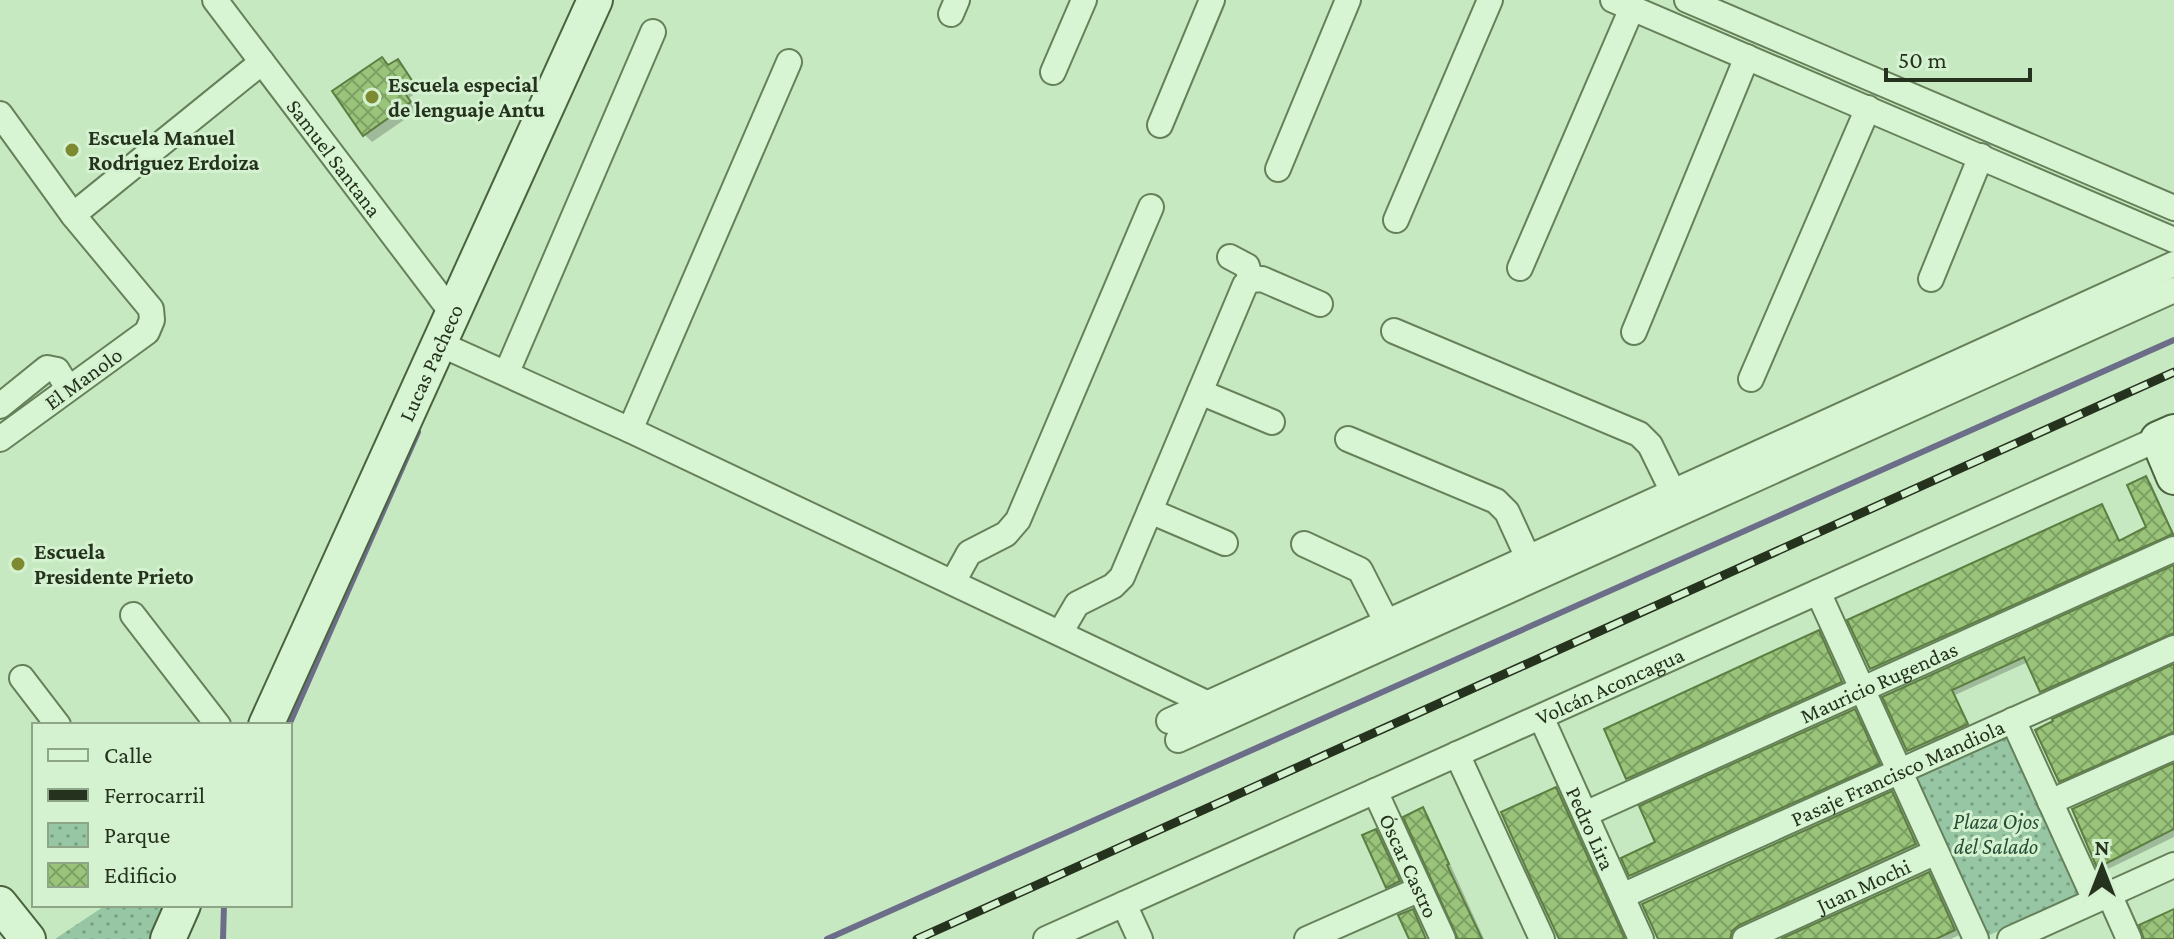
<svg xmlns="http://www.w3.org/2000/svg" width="2174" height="939" font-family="'Crimson Pro',serif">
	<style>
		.park { fill: url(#park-dots) }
		.shadow { fill: #0003 }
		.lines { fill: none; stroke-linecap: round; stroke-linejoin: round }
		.stream { stroke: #6c6e89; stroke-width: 6 }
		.building { fill: url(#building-cross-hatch); stroke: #5d7e43; stroke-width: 2 }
		.street-casing { stroke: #66815a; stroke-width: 28 }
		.secondary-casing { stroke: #4a633e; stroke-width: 38 }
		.street { stroke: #d8f5d3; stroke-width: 24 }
		.secondary { stroke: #d8f5d3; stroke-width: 34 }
		.rail-casing { stroke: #25321d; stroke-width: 9 }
		.rail { stroke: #d4f1d0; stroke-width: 6; stroke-dasharray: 18; stroke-linecap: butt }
		.poi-dot { fill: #7d8a30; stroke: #d4f1d0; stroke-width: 3 }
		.labels { text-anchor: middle; stroke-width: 6; stroke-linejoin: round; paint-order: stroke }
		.poi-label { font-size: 22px; font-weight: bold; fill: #25321d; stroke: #d4f1d0; text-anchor: start }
		.street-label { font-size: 22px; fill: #25321d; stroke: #d4f1d0 }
		.park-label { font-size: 22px; font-style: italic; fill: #264d36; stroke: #d4f1d0 }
	</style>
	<defs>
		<pattern id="park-dots" width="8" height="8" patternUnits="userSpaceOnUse" patternTransform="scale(2)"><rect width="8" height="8" fill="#96c6a3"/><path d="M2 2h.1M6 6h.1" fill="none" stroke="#7aa184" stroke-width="1.8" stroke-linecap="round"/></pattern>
		<pattern id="building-cross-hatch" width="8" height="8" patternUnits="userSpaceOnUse" patternTransform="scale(2)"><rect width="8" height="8" fill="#9ac47a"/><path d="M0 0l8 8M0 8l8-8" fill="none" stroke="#7da063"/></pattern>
	</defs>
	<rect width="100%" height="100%" fill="#c7e9c1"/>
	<path class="park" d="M2008,730L2082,894L1983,938L1909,774Z
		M106,905H165L150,939H55Z"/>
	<path class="shadow" d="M397,61L420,90L409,98L417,111L372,142L364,134L390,67Z
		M2146,478L2151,483L2174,534V541L1876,673L1871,668L2101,507L2106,512L2121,542L2149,528Z
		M2174,566V639L2047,696L2042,691L2028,662L1955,695L1971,730L1914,755L1909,750L1885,698Z
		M1818,632L1823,637L1846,687L1633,783L1628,778Z
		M2174,667V738L2066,786L2061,780Z
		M1854,711L1859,717L1883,769L1636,880L1631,875L1623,858L1657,843Z
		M2174,766V837L2104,871L2099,866Z
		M1556,789L1561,794L1626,939H1561Z
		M1892,793L1897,799L1920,850L1737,939H1658L1644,905Z
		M1423,810L1428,815L1484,939H1463Z
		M1375,831L1381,836L1404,887L1393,892L1388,887Z
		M1928,874L1934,879L1959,935L1951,939H1786Z"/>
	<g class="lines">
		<path class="stream" d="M289,725L418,432
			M223,939L224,905
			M827,939L2174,340"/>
	</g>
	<path class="building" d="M382,57L388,65L398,59L413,82L402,89L411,102L363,136L332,91Z
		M2146,476L2173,534L1870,669L1847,620L2102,504L2119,541L2146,527L2127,485Z
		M2174,565V633L2040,692L2024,657L1952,690L1968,724L1907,751L1882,697Z
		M1819,630L1842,682L1626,779L1604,729Z
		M2174,664V732L2059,782L2035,730L2053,721L2052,719Z
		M1855,709L1880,764L1629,876L1621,858L1655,842L1639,806Z
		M2174,763V829L2097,868L2072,809Z
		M1556,787L1625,939H1559L1530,877L1501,812Z
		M1892,791L1916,844L1739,925L1732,931L1730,939H1658L1642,904Z
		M1423,807L1449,864L1447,865L1482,939H1458L1403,817Z
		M1376,829L1400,881L1386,888L1362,835Z
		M1929,872L1955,930L1936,939H1781Z
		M1413,909L1426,939H1409L1398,915Z
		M2174,909V939H2144L2139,925Z"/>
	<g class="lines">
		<g class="street-casing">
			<g id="street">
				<path id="s1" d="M215,0L453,314"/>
				<path d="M1613,0L2174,240"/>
				<path d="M1687,0L2174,208"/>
				<path d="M951,14L957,0"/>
				<path d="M1053,72L1084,0"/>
				<path d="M0,114L73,215L151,309L152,320L147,332L0,439"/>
				<path d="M1160,125L1212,0"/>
				<path d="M1278,169L1348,0"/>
				<path d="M73,215L262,62"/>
				<path d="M1396,220L1490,0"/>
				<path d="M1230,257L1247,266L1251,280"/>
				<path d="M1520,268L1632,8"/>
				<path d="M1931,279L1981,156"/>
				<path d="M1394,331L1639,434L1650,445L1673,492"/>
				<path d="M1634,332L1747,57"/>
				<path d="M440,344L630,430L1219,709"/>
				<path d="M507,372L653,32"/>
				<path d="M1751,379L1868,108"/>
				<path d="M1200,392L1272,422"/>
				<path d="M0,406L47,368L57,370L68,388"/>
				<path d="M630,430L789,62"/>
				<path d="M1348,439L1496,501L1507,512L1528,558"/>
				<path d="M1150,511L1225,543"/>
				<path d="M1304,544L1360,570L1387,623"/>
				<path d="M953,582L969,553L1006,534L1018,520L1151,207"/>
				<path d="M1818,592L1976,939"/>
				<path d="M133,615L218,725"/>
				<path d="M1060,633L1077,604L1113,586L1122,577L1245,285L1251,280L1262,279L1320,304"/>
				<path d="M22,678L58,725"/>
				<path id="s2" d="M1541,717L1641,939"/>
				<path d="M2013,720L2095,900"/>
				<path d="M1169,721L2174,264"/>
				<path d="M1178,740L2174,290"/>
				<path d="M1457,754L1542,939"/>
				<path id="s3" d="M1375,791L1443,939"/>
				<path d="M2050,802L2174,747"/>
				<path id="s4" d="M1585,814L2174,549"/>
				<path d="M2109,894L2129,939"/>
				<path id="s5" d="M1622,896L2174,648"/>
				<path d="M1124,904L1140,939"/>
				<path id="s6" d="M1046,939L2158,439"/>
				<path d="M1307,939L1420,889"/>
				<path id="s7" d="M1745,939L1936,852"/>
				<path d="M2010,939L2174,865"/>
			</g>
		</g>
		<g class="secondary-casing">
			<g id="secondary">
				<path d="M2174,432L2158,439L2174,477"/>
				<path id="s8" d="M266,725L595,0"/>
				<path d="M0,904L28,939"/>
				<path d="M168,939L183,905"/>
			</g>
		</g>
		<use href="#street" class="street"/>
		<use href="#secondary" class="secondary"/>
		<g class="rail-casing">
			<path id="rail" d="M917,939L2174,372"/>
		</g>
		<use href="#rail" class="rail"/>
	</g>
	<g class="poi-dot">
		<circle cx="372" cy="97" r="8"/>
		<circle cx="72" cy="150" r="8"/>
		<circle cx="18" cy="564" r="8"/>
	</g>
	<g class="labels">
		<g class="poi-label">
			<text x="388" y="92">Escuela especial<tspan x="388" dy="25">de lenguaje Antu</tspan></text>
			<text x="88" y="145">Escuela Manuel<tspan x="88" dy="25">Rodriguez Erdoiza</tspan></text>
			<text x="34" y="559">Escuela<tspan x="34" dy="25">Presidente Prieto</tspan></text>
		</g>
		<g class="street-label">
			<text dy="8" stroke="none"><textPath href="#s1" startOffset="198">Samuel Santana</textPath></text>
			<text dy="8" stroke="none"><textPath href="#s8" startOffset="398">Lucas Pacheco</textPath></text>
			<text transform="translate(83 378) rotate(-36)" y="8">El Manolo</text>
			<text dy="8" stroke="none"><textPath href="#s4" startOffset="322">Mauricio Rugendas</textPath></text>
			<text dy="8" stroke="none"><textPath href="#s6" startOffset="618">Volcán Aconcagua</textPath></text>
			<text dy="8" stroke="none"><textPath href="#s5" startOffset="302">Pasaje Francisco Mandiola</textPath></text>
			<text dy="8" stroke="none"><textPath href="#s2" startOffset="122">Pedro Lira</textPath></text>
			<text dy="8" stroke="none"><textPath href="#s3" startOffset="82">Óscar Castro</textPath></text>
			<text dy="8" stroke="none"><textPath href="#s7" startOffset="130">Juan Mochi</textPath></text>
		</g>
		<g class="park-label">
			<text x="1996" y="829">Plaza Ojos<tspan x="1996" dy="25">del Salado</tspan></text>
		</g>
	</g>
	<rect x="32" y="723" width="260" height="184" fill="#d4f1d0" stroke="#8ea588" stroke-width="2"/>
	<rect x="48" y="749" width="40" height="12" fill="#d8f5d3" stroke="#8ea588" stroke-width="2"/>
	<text x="104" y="763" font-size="24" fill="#25321d">Calle</text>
	<rect x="48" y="789" width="40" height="12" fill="#25321d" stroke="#8ea588" stroke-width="2"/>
	<text x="104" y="803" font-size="24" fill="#25321d">Ferrocarril</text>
	<rect x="48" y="823" width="40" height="24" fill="url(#park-dots)" stroke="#8ea588" stroke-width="2"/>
	<text x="104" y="843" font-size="24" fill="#25321d">Parque</text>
	<rect x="48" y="863" width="40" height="24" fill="url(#building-cross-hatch)" stroke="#8ea588" stroke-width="2"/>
	<text x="104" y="883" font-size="24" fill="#25321d">Edificio</text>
	<g transform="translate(2102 867)" stroke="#d4f1d0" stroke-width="6" paint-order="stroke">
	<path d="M0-6L14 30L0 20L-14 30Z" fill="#25321d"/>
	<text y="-12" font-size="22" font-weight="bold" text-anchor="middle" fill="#25321d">N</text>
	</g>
	<path d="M1886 68v12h144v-12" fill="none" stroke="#25321d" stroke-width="4"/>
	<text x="1898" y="68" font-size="24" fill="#25321d" stroke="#d4f1d0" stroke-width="6" paint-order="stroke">50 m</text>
</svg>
